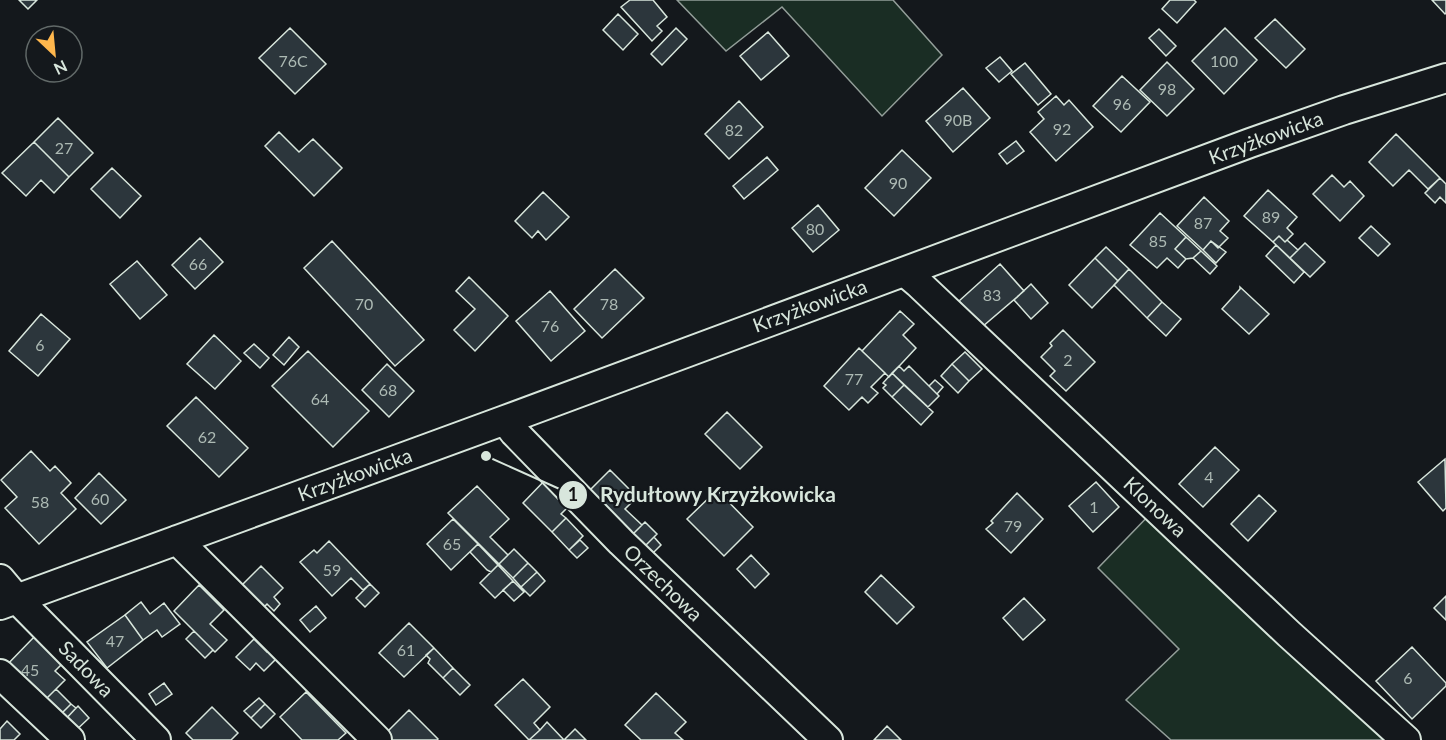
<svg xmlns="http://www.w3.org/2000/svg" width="1446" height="740" font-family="Lato,sans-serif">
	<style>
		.green { fill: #1a2d24; stroke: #939e99; stroke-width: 1.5 }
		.building { fill: #2c363c; stroke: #d8e6dc; stroke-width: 1.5 }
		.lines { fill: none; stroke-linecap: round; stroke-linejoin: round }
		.minor-casing { stroke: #d8e6dc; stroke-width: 32 }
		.minor { stroke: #14181c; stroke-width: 28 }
		.labels { text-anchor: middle; stroke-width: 4.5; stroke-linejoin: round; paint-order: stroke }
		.number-label { font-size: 16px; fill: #adbab4 }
		.street-label { font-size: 20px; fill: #d8e6dc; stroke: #14181c }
		.leader { fill: none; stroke: #d8e6dc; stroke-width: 2 }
		.callout-dot { fill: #d8e6dc; stroke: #14181c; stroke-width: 2 }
		.mark-label { font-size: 18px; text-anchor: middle; font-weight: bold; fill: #111 }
		.callout-label { font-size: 21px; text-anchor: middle; font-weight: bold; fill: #d8e6dc; stroke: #14181c; stroke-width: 4.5; stroke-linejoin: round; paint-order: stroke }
	</style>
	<rect width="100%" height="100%" fill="#14181c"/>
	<path class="green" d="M677,0H893L942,55L882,116L782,7L726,51Z
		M1156,508L1386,740H1171L1126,700L1179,649L1098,568Z"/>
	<path class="building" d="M19,0H37L28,9Z
		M630,0H653L667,17L657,26L662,31L652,41L621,7Z
		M1170,0H1194L1196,2L1177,23L1162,9Z
		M1432,0H1446V13L1445,14Z
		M618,14L638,34L623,50L603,30Z
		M1275,19L1305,49L1286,68L1255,38Z
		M290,28L326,64L295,94L259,58Z
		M676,28L687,39L662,65L651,54Z
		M1225,28L1257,60L1224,94L1192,61Z
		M1159,29L1176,46L1166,56L1149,38Z
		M768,32L789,56L761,80L740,56Z
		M1000,57L1012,71L999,82L986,68Z
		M1167,62L1194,89L1167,116L1140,90Z
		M1025,63L1051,94L1038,105L1011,74Z
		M1122,76L1150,102L1121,132L1093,106Z
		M963,88L990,118L953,152L926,121Z
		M1056,96L1064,105L1069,100L1093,127L1056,161L1030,132L1044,119L1038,112Z
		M739,101L763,127L729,159L705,134Z
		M58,118L93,153L69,177L34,142Z
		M279,132L299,152L313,139L342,168L314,196L265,146Z
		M1396,134L1440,178L1428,189L1409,170L1393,186L1369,162Z
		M1016,141L1024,151L1007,164L999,154Z
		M34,142L69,177L54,193L41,180L26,196L2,173Z
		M902,150L931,178L894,216L865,188Z
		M767,157L778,170L744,199L733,186Z
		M112,168L141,196L120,218L91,189Z
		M1332,175L1344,187L1350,181L1364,196L1340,221L1313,194Z
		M1440,178L1446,184V203L1440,197L1435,203L1425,193Z
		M1268,190L1297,217L1287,228L1293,234L1285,242L1279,236L1273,242L1244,216Z
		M543,192L569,217L546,240L538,231L532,238L515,221Z
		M1204,197L1229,221L1220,231L1228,238L1218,248L1211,241L1203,250L1177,226Z
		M818,205L839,230L813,252L792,228Z
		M1160,213L1186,237L1175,249L1186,259L1178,268L1167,258L1157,268L1130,245Z
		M1371,226L1390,244L1378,256L1359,238Z
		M1279,236L1285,242L1287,240L1298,250L1290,258L1273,242Z
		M1186,237L1201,251L1193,258L1186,259L1175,249Z
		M200,238L223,262L195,289L172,265Z
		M332,241L424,340L395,366L304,268Z
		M1211,241L1226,252L1216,263L1203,250Z
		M1305,243L1325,262L1310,277L1290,258Z
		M1276,245L1304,272L1294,283L1266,256Z
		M1106,247L1129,269L1118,281L1095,258Z
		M1201,251L1217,266L1210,274L1193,258Z
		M1095,258L1118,281L1092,308L1069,285Z
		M137,261L167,295L140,319L110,284Z
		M1000,264L1024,291L982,327L959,301Z
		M615,269L644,298L602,338L574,309Z
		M1129,269L1162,302L1147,318L1114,285Z
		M469,277L508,316L475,351L454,330L475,309L456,291Z
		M1031,284L1048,303L1031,319L1014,300Z
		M1240,287L1269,314L1249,334L1222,309L1240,289Z
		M550,291L585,331L551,361L516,321Z
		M1162,302L1181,319L1166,336L1147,318Z
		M900,311L914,324L903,335L916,348L889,377L862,351Z
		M41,314L70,339L38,376L9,351Z
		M1063,330L1095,362L1066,391L1050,376L1055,371L1041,357L1052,346L1050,343Z
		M214,335L241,361L215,389L187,364Z
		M289,337L299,347L284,365L273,355Z
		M254,344L269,358L260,368L244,353Z
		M859,348L885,373L871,387L878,393L868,403L862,397L849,410L824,386Z
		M308,351L369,411L333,447L272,386Z
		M965,352L982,369L969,381L952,364Z
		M387,364L414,391L389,417L362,390Z
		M952,364L969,381L958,393L941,376Z
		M899,366L904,371L909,366L939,396L928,407L892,373Z
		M892,373L904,385L892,397L883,388L886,385L883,383Z
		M935,380L943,387L937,394L929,386Z
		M904,385L933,412L921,425L892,397Z
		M196,397L248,448L219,477L167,426Z
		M727,412L762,447L740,469L705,434Z
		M1215,447L1239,470L1203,507L1179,484Z
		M31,451L50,471L55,466L71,483L61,493L76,509L39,544L5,508L17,497L1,480Z
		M1445,459L1446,508L1443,511L1418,482Z
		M610,470L637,497L625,509L642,525L629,538L585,495Z
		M99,473L126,500L101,524L75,498Z
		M547,478L572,503L561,514L566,518L552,532L523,503Z
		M1096,482L1119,507L1093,532L1069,506Z
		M477,486L509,519L490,537L508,555L499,564L448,513Z
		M717,490L753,527L724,556L687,519Z
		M1017,493L1043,519L1011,553L986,529L993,523L991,521Z
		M1259,495L1276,511L1248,541L1231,524Z
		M566,518L583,536L569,550L552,532Z
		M453,519L478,544L451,570L427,544Z
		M645,522L657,534L641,550L629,538Z
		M654,537L661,545L648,558L641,550Z
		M580,540L588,548L577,558L569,550Z
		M329,541L370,584L363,590L351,578L332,596L300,562L314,550L317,553Z
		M478,544L498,565L491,572L487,570L470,552Z
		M514,549L528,563L513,578L499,564Z
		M751,555L769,574L755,588L737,569Z
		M528,563L537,572L521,587L513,578Z
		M498,565L513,581L495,598L480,583Z
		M261,566L283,588L274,597L280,604L274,611L267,604L259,612L237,590Z
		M537,572L545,581L530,596L521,587Z
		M881,575L914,607L897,624L865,592Z
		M513,581L524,592L514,601L503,590Z
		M370,584L379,593L365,607L356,598Z
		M199,585L224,610L210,624L227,640L215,652L174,611Z
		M1446,596V620L1434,608Z
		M1024,598L1045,620L1023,640L1003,618Z
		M141,602L150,614L164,603L180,624L162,637L157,630L143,640L125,615Z
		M316,606L326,618L310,632L300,620Z
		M125,615L143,640L107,668L87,642Z
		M409,623L434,648L404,677L379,653Z
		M194,631L213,650L205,658L186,639Z
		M34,637L62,664L55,671L65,680L41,704L3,669Z
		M254,639L267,652L270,649L278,657L264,671L256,663L250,670L236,657Z
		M1412,647L1446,683V686L1412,719L1376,681Z
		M434,648L453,668L443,678L428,663L430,659L426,655Z
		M453,668L470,685L460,695L443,678Z
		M523,679L550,707L534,723L540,730L529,740L495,705Z
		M164,683L172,694L156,705L149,694Z
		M56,689L71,704L57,718L41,704Z
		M306,692L346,733L338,740H302L280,717Z
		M656,693L686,722L675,733L683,740H641L625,725Z
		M259,698L265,704L251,718L244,711Z
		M71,704L76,708L62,723L57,718Z
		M265,704L275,714L261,728L251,718Z
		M78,706L89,718L71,735L62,723Z
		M212,707L238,733L231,740H193L186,733Z
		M409,710L438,739L437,740H390L385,734Z
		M7,721L20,734L14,740H0V729Z
		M547,722L564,740H529L540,730Z
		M887,726L901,740H874Z
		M575,729L586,740H564Z"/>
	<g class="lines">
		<g class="minor-casing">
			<path id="minor" d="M905,272L918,283L1289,634L1406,740
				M505,420L514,432L621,542L828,740
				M177,540L377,740
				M0,579L16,598L156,740
				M0,605L505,420L1250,143L1344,110L1446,78
				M0,674L70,740"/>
		</g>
		<use href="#minor" class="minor"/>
	</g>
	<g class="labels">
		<g class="number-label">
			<text x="293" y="67">76C</text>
			<text x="1224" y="67">100</text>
			<text x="1167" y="95">98</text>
			<text x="1122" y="110">96</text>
			<text x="958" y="126">90B</text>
			<text x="1062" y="135">92</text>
			<text x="734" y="136">82</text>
			<text x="64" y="154">27</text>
			<text x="898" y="189">90</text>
			<text x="1271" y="223">89</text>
			<text x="1203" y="229">87</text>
			<text x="815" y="235">80</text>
			<text x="1158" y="247">85</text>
			<text x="198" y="270">66</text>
			<text x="992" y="301">83</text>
			<text x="364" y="310">70</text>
			<text x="609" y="310">78</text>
			<text x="550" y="332">76</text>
			<text x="40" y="351">6</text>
			<text x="1068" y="366">2</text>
			<text x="854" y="385">77</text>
			<text x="388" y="396">68</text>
			<text x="320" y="405">64</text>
			<text x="207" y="443">62</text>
			<text x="1209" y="483">4</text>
			<text x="100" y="505">60</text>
			<text x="40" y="508">58</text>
			<text x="1094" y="513">1</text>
			<text x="1013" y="532">79</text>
			<text x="452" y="550">65</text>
			<text x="332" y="576">59</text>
			<text x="115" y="647">47</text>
			<text x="406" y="656">61</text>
			<text x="30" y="676">45</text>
			<text x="1408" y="684">6</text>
		</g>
		<g class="street-label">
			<text transform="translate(1266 138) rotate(-20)" y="7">Krzyżkowicka</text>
			<text transform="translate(810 306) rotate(-20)" y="7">Krzyżkowicka</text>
			<text transform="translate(355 475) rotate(-20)" y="7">Krzyżkowicka</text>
			<text transform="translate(1155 507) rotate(43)" y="7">Klonowa</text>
			<text transform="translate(663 583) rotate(44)" y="7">Orzechowa</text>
			<text transform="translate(86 669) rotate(46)" y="7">Sadowa</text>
		</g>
	</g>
	<path class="leader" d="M486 456L573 495"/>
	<g class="callout-dot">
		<circle cx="486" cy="456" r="6"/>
		<circle cx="573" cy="495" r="15"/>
	</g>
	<g class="mark-label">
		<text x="573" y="501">1</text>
	</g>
	<g class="callout-label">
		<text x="718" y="502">Rydułtowy Krzyżkowicka</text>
	</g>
	<g transform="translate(54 54) rotate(154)"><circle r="28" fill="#14181c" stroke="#626a69" stroke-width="1.5"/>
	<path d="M0-4.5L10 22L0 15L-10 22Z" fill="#ffb74d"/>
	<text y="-9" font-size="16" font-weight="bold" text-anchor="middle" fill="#d8e6dc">N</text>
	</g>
</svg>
